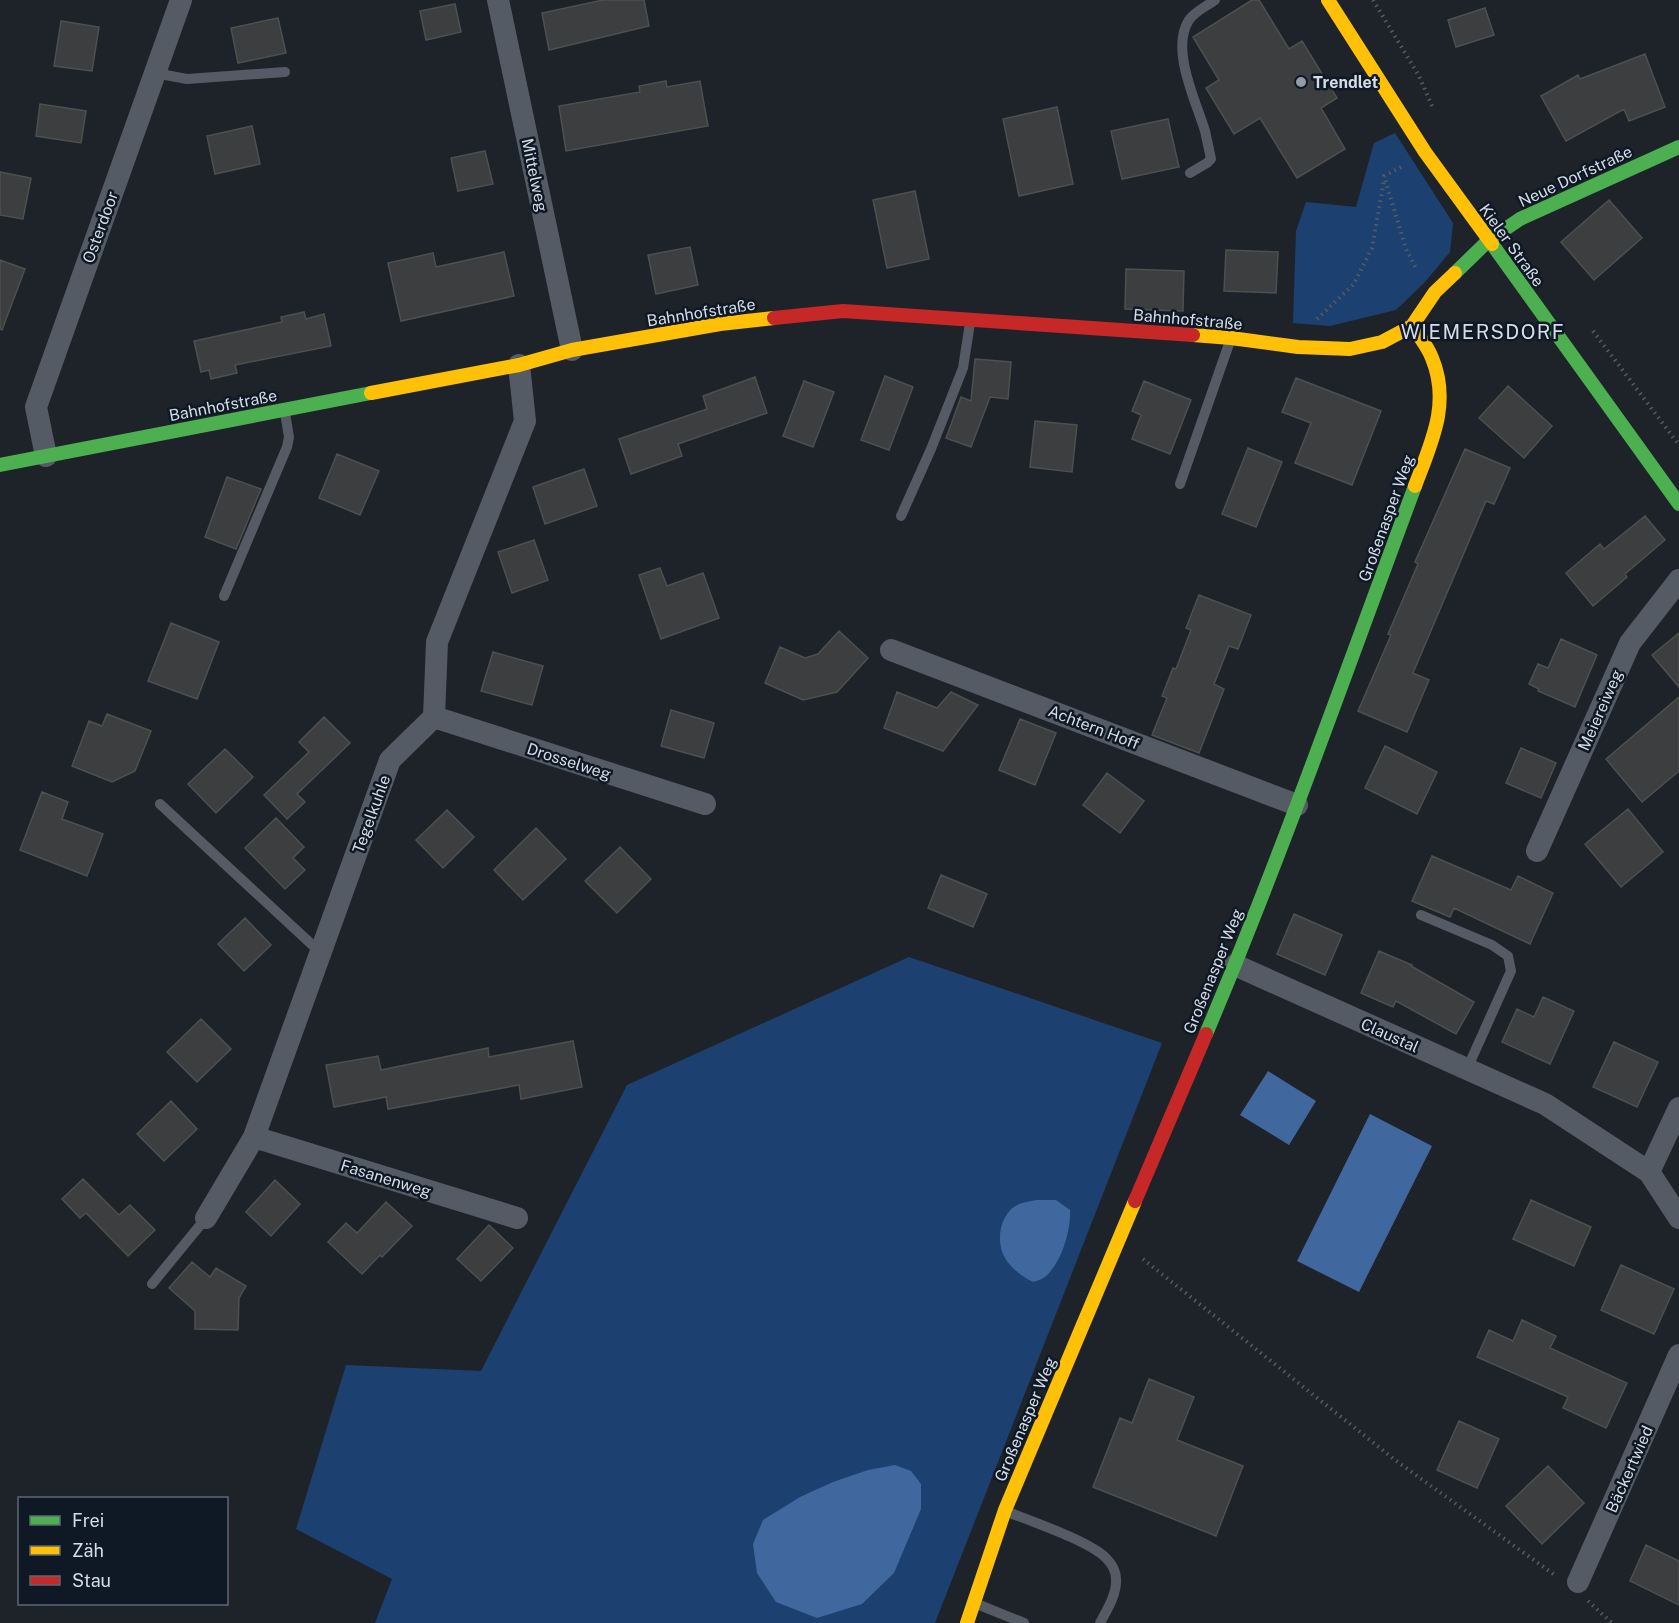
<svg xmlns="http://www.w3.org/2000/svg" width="1679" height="1623" font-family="'Public Sans',sans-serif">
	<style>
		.green { fill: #1c4170 }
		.water { fill: #40689e }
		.building { fill: #3c3e40; stroke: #4c504e; stroke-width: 1.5 }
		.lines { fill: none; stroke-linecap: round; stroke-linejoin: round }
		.path { stroke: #565b63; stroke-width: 4; stroke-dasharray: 1.5 4.5; stroke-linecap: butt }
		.lane { stroke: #545b64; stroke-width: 10 }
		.street { stroke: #545b64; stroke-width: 22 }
		.fast { stroke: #4caf50; stroke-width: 14 }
		.slow { stroke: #ffc107; stroke-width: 14 }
		.jam { stroke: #c62828; stroke-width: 14 }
		.poi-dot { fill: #959ba4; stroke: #0f1926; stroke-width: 2 }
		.labels { text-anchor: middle; stroke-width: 5; stroke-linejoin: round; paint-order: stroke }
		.poi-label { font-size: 16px; font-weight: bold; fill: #d5dce6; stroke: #0f1926; text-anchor: start }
		.street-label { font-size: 16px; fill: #d5dce6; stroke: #0f1926 }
		.quarter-label { font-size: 20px; letter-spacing: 1.5px; fill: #d5dce6; stroke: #0f1926 }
	</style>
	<rect width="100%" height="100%" fill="#1e232a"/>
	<path class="green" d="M1395,133L1453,223L1450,252L1424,283L1396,310L1330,326L1293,323L1296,231L1306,202L1356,207L1374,143Z
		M909,957L1162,1043L935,1623H375L392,1579L296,1529L346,1365L481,1371L627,1085Z"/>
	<path class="water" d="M1268,1071L1316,1101L1289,1145L1240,1115Z
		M1370,1114L1432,1146L1359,1292L1297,1261Z
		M1037,1200H1056L1070,1210C1071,1230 1062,1262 1046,1276C1043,1279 1037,1281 1033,1282C1022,1277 1008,1266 1003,1254C996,1237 1001,1212 1019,1204C1024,1202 1031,1201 1037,1200Z
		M895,1465L911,1471L921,1484V1509L894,1573L862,1604L817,1618L776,1602L757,1573L753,1544L763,1520L800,1497L833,1482L868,1470Z"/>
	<path class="building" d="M603,0H644L649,26L549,50L542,13Z
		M1252,0H1259L1289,49L1302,41L1337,98L1321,108L1345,149L1297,178L1260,118L1234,134L1206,88L1219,80L1193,37Z
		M455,4L461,32L426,40L420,11Z
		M1485,8L1494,35L1456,47L1448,20Z
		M278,18L286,53L238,63L231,28Z
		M61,21L99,27L92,71L54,66Z
		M1645,54L1665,107L1629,121L1624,109L1566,141L1541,96L1578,75L1580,79Z
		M666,81L667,87L700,81L708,126L566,151L559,106L640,92L639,86Z
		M40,104L86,111L81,143L36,136Z
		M1057,107L1073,184L1019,196L1003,119Z
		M1168,119L1179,167L1122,179L1111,131Z
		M252,126L260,164L215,174L207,136Z
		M485,151L493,184L458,191L451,158Z
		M0,172L31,178L23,219L0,215Z
		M915,191L929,259L887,268L873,200Z
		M1609,200L1642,238L1594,280L1561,242Z
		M690,247L698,285L656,294L648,255Z
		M1226,250L1278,252L1276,293L1224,291Z
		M504,252L514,296L401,321L388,263L433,253L436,267Z
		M0,260L25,269L2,330L0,329Z
		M1126,269L1184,271L1183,311L1125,309Z
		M304,312L306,319L324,314L331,346L235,365L237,373L211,379L209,370L201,372L194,341L282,322L281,317Z
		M975,359L1011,362L1008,399L990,397L971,447L946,438L961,397L971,401Z
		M885,376L913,387L889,450L861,440Z
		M755,377L767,413L678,444L682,456L631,474L619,439L707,409L703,396Z
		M1296,378L1381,411L1352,485L1295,463L1311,423L1282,412Z
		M804,381L834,392L813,447L783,436Z
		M1144,381L1191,400L1170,454L1132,439L1141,415L1132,411Z
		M1508,386L1552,426L1524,458L1479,418Z
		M1035,421L1077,425L1072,472L1030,467Z
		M1248,448L1282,462L1256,527L1222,514Z
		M1465,449L1510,468L1494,504L1486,501L1413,673L1429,680L1407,732L1358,711L1391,635L1388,634L1418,564L1415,562Z
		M337,454L379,471L360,515L319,498Z
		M584,469L597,506L545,524L533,487Z
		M227,477L261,489L236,549L205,537Z
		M1645,516L1665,540L1625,574L1627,577L1593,606L1566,573L1600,544L1604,549Z
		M534,540L548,580L512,593L498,552Z
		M660,568L667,586L703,573L719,618L661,639L639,575Z
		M1199,595L1251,615L1238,649L1229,646L1214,684L1224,689L1199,753L1152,735L1167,698L1162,696L1173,668L1176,669L1191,630L1186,628Z
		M171,623L219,642L197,699L148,681Z
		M839,631L868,658L837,692L803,700L765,683L780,647L805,658L818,654Z
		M1679,633V687L1652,655Z
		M1561,639L1597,655L1575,707L1538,691L1539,689L1529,684L1538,664L1548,668Z
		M493,652L543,666L532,705L481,691Z
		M897,692L937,708L951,692L978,705L943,751L884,728Z
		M1679,697V771L1642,802L1606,759Z
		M671,710L714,723L704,758L661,746Z
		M107,714L151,731L135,771L112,782L72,766L89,721L102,726Z
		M324,717L350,743L297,794L305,802L287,819L264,795L309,752L299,742Z
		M1020,719L1056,733L1035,785L999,770Z
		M1385,746L1437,772L1417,814L1365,788Z
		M1521,748L1556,763L1541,798L1506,783Z
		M225,749L253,777L216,813L188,784Z
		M1107,773L1144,801L1120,833L1083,805Z
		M42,792L68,802L62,819L103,834L87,876L20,850Z
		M1628,809L1663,852L1621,887L1585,844Z
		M447,810L474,837L443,868L416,840Z
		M276,818L304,847L293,858L305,870L285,889L245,848Z
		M536,828L566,859L523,900L494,870Z
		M620,847L651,879L617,913L585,881Z
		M1432,856L1511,890L1518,876L1553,893L1530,944L1454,908L1450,917L1412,901Z
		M941,875L987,894L973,927L928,908Z
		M1294,914L1342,935L1325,975L1277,954Z
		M245,918L271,945L244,971L218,944Z
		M1379,951L1412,965L1411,966L1474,1002L1456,1034L1396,1001L1393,1007L1361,993Z
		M1543,997L1574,1011L1550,1064L1502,1042L1517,1009L1534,1017Z
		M201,1019L231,1049L197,1082L167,1052Z
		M573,1041L582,1087L521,1099L519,1085L388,1109L386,1097L334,1107L326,1065L378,1056L381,1070L488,1048L489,1057Z
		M1614,1042L1658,1062L1637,1107L1593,1087Z
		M171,1101L197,1129L164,1161L137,1134Z
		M83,1179L119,1215L130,1205L155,1230L128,1256L86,1213L80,1218L62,1199Z
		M275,1180L300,1204L271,1236L246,1212Z
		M1531,1200L1591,1227L1574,1266L1513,1239Z
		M386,1202L412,1226L382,1257L380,1255L362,1274L328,1242L346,1223L357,1233Z
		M489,1225L513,1248L481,1281L457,1259Z
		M192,1262L210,1277L216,1268L246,1286L239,1298L238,1330L195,1329V1311L169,1288Z
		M1621,1265L1674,1289L1654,1334L1601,1310Z
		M1522,1320L1556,1336L1550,1348L1627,1383L1606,1428L1563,1408L1568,1397L1477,1357L1489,1330L1513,1341Z
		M1149,1379L1194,1397L1177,1440L1243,1466L1216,1536L1093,1487L1120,1418L1132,1423Z
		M1459,1421L1499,1439L1477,1488L1437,1470Z
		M1548,1466L1584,1503L1542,1544L1506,1506Z
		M1646,1545L1679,1561V1605L1630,1581Z"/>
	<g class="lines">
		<path class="path" d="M1373,0L1419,76L1432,106
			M1401,167L1384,176L1406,249L1417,270
			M1317,319L1354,284L1372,248L1384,180
			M1593,331L1679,445
			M1143,1259L1395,1460L1556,1576
			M1588,1601L1612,1623"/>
		<path class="lane" d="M155,73L187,79L285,72
			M1190,173L1207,163L1211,159C1209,149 1207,140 1205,131C1196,101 1170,49 1189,20C1194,12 1207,6 1215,0
			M1180,484L1230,341
			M901,516L931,449L963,368L970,323
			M224,596L287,447L289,437L285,413
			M160,804L321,953
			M1421,915L1492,945L1508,956L1511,971L1467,1069
			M152,1284L206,1218
			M1008,1512C1033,1522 1089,1541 1106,1558C1112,1564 1116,1571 1116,1579C1117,1594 1107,1610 1100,1623
			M977,1604L1024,1623"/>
		<path class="street" d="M498,0L572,350
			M46,456L36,407L181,0
			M891,650L1297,805
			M434,717L705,804
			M1537,851L1630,643L1679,580
			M1235,965L1545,1104L1649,1172L1679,1218
			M254,1137L517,1218
			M1649,1172L1679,1108
			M206,1218L254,1137L390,760L434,717L437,642L525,421L519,365
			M1578,1582L1679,1355"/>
		<path class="fast" d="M1492,244L1679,504
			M1455,273L1489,240L1520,219L1679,147
			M0,465L371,393
			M1206,1034C1282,854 1347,669 1415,486"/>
		<path class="slow" d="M1328,0L1425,152L1492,244
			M1412,326C1419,336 1428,347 1432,358C1451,404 1431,443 1415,486
			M1193,335L1231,338L1298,347L1350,349L1382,342L1412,326L1435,292L1455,273
			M371,393L519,365L572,350L720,324L774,318
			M967,1623L1005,1510L1135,1201"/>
		<path class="jam" d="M774,318L843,311L1193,335
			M1135,1201L1206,1034"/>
	</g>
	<circle class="poi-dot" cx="1301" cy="82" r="6"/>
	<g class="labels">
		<g class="poi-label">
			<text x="1313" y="88">Trendlet</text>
		</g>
		<g class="street-label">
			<text transform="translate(535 175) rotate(78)" y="6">Mittelweg</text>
			<text transform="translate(1575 176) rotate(-25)" y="6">Neue Dorfstraße</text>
			<text transform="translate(100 227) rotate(-70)" y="6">Osterdoor</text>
			<text transform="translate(1512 245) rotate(54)" y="6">Kieler Straße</text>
			<text transform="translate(701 312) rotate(-9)" y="6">Bahnhofstraße</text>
			<text transform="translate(1188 319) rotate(5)" y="6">Bahnhofstraße</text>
			<text transform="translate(223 405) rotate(-11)" y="6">Bahnhofstraße</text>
			<text transform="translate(1386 518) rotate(-70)" y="6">Großenasper Weg</text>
			<text transform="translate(1600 710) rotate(-66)" y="6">Meiereiweg</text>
			<text transform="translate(1094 727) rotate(21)" y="6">Achtern Hoff</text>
			<text transform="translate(569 761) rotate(18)" y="6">Drosselweg</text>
			<text transform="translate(371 814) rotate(-70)" y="6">Tegelkuhle</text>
			<text transform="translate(1213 971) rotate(-68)" y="6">Großenasper Weg</text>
			<text transform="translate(1390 1035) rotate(24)" y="6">Claustal</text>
			<text transform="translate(386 1178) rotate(17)" y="6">Fasanenweg</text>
			<text transform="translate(1025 1419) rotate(-67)" y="6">Großenasper Weg</text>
			<text transform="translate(1629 1469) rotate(-66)" y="6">Bäckertwied</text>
		</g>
		<g class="quarter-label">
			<text x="1483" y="339">WIEMERSDORF</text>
		</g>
	</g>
	<rect x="18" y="1497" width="210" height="108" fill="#0f1926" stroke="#5e6773" stroke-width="1.5"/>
	<rect x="30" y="1516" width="30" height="9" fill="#4caf50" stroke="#5e6773" stroke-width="1.5"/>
	<text x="72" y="1527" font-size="18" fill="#d5dce6">Frei</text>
	<rect x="30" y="1546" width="30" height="9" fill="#ffc107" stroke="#5e6773" stroke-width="1.5"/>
	<text x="72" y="1557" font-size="18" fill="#d5dce6">Zäh</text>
	<rect x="30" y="1576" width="30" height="9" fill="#c62828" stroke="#5e6773" stroke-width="1.5"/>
	<text x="72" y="1587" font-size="18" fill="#d5dce6">Stau</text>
</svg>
